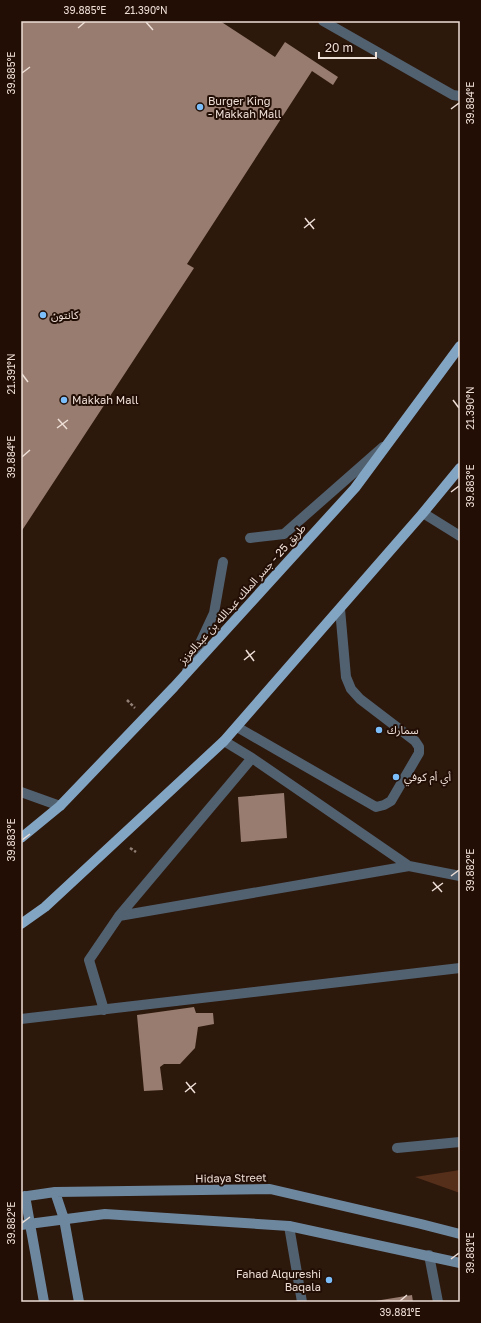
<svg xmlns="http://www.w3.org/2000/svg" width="481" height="1323" font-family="'Golos Text','Noto Sans Arabic',sans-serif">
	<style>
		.green { fill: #562f1a }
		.building { fill: #977c6f }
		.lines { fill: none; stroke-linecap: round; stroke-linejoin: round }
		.path { stroke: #928077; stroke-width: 2.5; stroke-dasharray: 3 2; stroke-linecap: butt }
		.lane { stroke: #516170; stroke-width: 10 }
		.street { stroke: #516170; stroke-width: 10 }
		.secondary { stroke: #6d879f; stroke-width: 10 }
		.primary { stroke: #83a5c4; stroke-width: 10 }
		.ticks { fill: none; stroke: #edded6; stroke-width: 1.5 }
		.poi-dot { fill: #7cbef9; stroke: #220e05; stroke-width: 1.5 }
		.labels { text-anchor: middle; stroke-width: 4; stroke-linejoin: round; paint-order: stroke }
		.poi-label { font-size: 11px; fill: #edded6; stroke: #220e05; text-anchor: start }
		.street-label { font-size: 11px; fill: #edded6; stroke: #220e05 }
		.neatline { fill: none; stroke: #edded6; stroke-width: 1.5 }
		.ticks-label { font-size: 10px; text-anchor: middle; fill: #edded6 }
	</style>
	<rect width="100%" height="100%" fill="#2d180c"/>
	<path class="green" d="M460,1170V1193L415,1177Z"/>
	<path class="building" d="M21,21H220L275,57L285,42L338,77L333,85L312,71L187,264L194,268L21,532Z
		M284,793L287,838L241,842L238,797Z
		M194,1007L196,1013H213L214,1024L198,1027L195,1048L180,1064H164L160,1067L163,1090L144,1091L137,1015Z
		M412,1295L413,1302H376L375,1301Z"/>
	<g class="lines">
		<path class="path" d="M127,700L135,708
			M130,848L136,852"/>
		<path class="lane" d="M250,538L284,534L383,447
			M187,671L214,613L223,562
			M237,727L376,807L384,805L391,801L419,753V747L415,741L360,699L351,689L346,677L340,609"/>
		<path class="street" d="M323,21L453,95L460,96
			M423,513L460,536
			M224,741L252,758L409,866
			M21,792L60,806
			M119,916L409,866L460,876
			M104,1010L89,960L119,916L252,758
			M21,1019L460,968
			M397,1148L460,1142
			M289,1226L302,1302
			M429,1255L438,1302"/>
		<path class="secondary" d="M55,1192L64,1219L79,1302
			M25,1196L44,1302
			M21,1197L55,1192L270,1189L421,1224L460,1234
			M21,1225L105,1214L289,1226L460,1263"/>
		<path class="primary" d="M21,838L60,806L174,687L355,488L460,346
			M21,924L45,907L224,741L423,513L460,468"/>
	</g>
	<path class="ticks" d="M146,22L153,30M78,28L85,22M22,73L30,67M451,109L459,103M305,218L314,229M304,228L315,219M22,374L28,382M453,400L459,408M58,419L67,429M57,428L68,420M22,457L30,450M451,492L459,486M246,650L254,661M244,660L255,651M22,840L30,834M451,876L459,870M433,882L442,892M432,891L443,883M186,1082L195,1093M185,1092L196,1083M22,1223L30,1217M451,1259L459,1253M400,1301L407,1295"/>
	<g class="poi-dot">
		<circle cx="200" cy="107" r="4"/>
		<circle cx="43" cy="315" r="4"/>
		<circle cx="64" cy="400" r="4"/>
		<circle cx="379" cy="730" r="4"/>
		<circle cx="396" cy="777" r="4"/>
		<circle cx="329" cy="1280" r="4"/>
	</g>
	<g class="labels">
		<g class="poi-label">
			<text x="208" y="105">Burger King<tspan x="208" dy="13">- Makkah Mall</tspan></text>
			<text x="51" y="319">كانتون</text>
			<text x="72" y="404">Makkah Mall</text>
			<text x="387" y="734">سمارك</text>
			<text x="404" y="781">أي أم كوفي</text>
			<text x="321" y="1278" text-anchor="end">Fahad Alqureshi<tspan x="321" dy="13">Baqala</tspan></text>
		</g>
		<g class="street-label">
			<text transform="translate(242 594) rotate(-48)" y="4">طريق 25 - جسر الملك عبدالله بن عبدالعزيز</text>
			<text transform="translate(231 1178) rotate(-1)" y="4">Hidaya Street</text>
		</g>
	</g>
	<rect width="481" height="1323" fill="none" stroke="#220e05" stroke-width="44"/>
	<path d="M319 52v6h57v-6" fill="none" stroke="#edded6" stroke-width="2"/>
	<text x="325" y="52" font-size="12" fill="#edded6" stroke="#220e05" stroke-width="3" paint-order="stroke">20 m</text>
	<rect x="22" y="22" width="437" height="1279" class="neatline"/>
	<g class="ticks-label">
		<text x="85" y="14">39.885°E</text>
		<text x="146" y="14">21.390°N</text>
		<text transform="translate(11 73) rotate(-90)" y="4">39.885°E</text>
		<text transform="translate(470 103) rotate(-90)" y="4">39.884°E</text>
		<text transform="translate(11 374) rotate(-90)" y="4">21.391°N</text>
		<text transform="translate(470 408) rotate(-90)" y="4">21.390°N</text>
		<text transform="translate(11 457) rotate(-90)" y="4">39.884°E</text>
		<text transform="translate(470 486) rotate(-90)" y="4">39.883°E</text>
		<text transform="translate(11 840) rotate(-90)" y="4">39.883°E</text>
		<text transform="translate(470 870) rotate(-90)" y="4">39.882°E</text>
		<text transform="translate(11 1223) rotate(-90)" y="4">39.882°E</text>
		<text transform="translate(470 1253) rotate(-90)" y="4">39.881°E</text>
		<text x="400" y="1316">39.881°E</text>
	</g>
</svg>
